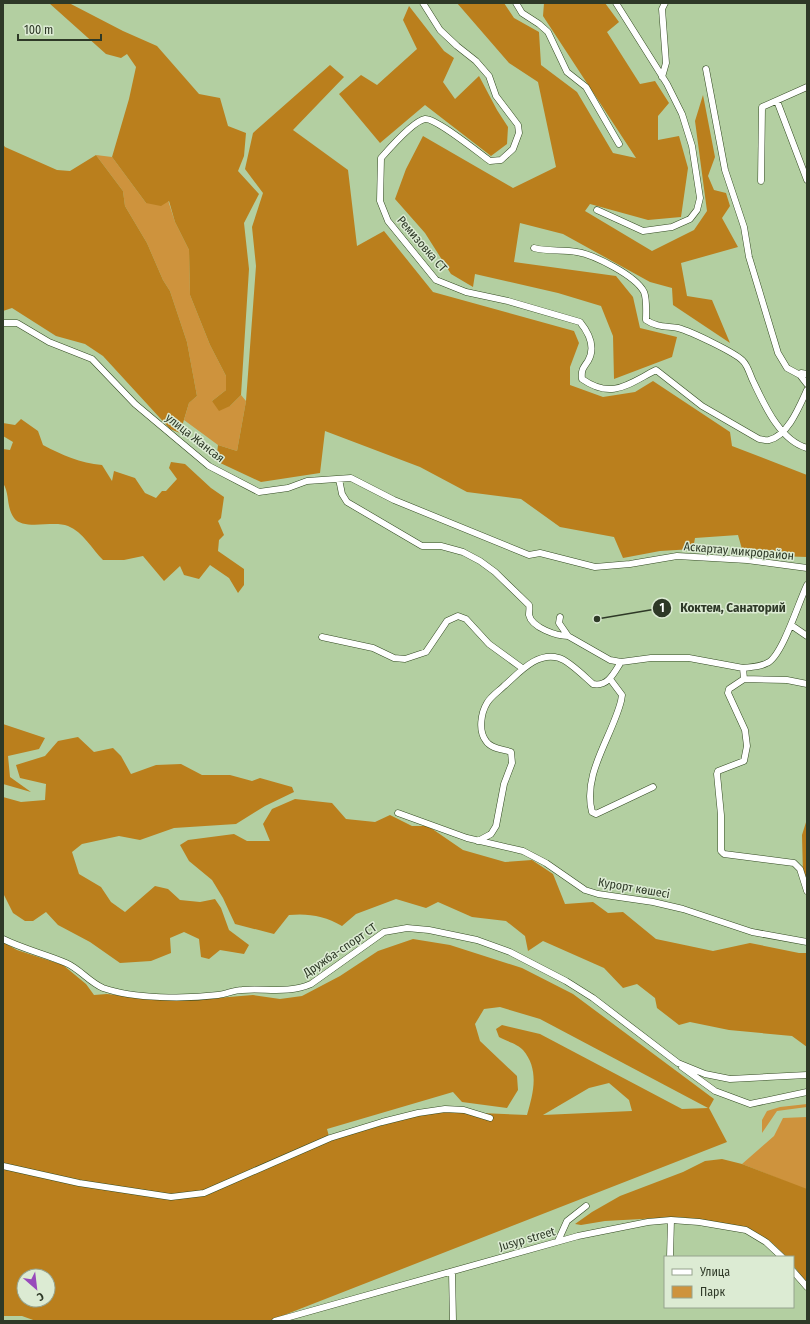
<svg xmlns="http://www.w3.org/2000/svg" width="810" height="1324" font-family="'Fira Sans Condensed',sans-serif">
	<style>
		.green { fill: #ce933d }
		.forest { fill: #ba7f1d; fill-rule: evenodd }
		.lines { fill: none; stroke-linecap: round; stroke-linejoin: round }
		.minor-casing { stroke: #334a22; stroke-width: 7 }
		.minor { stroke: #fff; stroke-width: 6 }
		.labels { text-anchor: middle; stroke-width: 3; stroke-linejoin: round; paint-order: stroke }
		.street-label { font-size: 12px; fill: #2e3927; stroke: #dcebd3 }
		.leader { fill: none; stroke: #2e3927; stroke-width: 1.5 }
		.callout-dot { fill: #2e3927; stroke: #dcebd3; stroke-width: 1.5 }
		.mark-label { font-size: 12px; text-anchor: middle; font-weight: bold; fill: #fff }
		.callout-label { font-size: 13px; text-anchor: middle; font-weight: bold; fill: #2e3927; stroke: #dcebd3; stroke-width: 3; stroke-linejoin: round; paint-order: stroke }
	</style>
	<rect width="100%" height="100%" fill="#b3cfa1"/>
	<path class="green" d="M96,155L112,157L146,203L168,200L175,222L189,250L190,295L210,345L226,376V390L212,401L230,406L241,395L246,401L237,451L218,445L184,420L189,403L197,396L187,342L170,291L163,280L147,243L125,206L123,191Z
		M807,1104V1107L777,1111L762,1133V1120L767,1111L780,1107Z
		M807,1117V1190L742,1164L774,1136L783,1118Z"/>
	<path class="forest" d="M49,3H69L123,31L157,46L199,94L220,98L228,126L246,133L244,156L238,171L259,194L244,223L249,269L241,395L230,406L219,411L212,401L226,390V376L210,345L190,295L189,250L175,222L169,201L161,206L146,203L112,157L129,99L136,67L127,54L121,58L106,54Z
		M457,3H504L514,18L539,32L541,65L577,92L613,153L636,158L543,16L544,3H605L619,22L607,32L640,84L655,81L669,103L658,116V140L679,136L688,168L681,217L648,220L590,204L585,211L652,251L694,230L707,211L695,121L703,95L715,157L708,176L714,190L726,193L730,206L722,218L738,247L681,263L687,296L712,300L730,343L673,305L672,288L650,282L563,234L520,223L514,262L616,276L633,297L640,328L677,337L672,357L614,379L613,336L601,306L558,293L475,274L473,287L451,274L425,233L395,199L406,169L423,136L513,188L556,167L538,82L509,63Z
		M409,6L444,51L454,58L443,82L455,99L479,76L497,110L508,127L507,144L491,156L425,105L380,143L339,94L361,75L377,85L417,49L403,20Z
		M330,65L344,77L293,130L348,170L357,246L384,231L433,292L574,331L579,343L570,367V385L603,397L635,392L653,381L730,432L732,446L807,475V557L777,556L742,549L738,535L695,538L693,549L660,551L623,558L614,537L560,527L521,499L467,492L420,467L325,431L320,473L261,482L216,461L218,445L237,451L246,401L256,266L252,227L263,193L245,169L253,133Z
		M3,144L5,147L57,170L70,171L96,155L123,191L125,206L147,243L163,280L170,291L187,342L197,396L189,403L180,433L170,429L103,356L85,344L56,336L12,308L3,311Z
		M21,419L38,431L43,445C62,455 80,463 102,465L112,481L114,471L135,478L145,493L156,498L162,491H166L177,479L169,468L171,462L185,464L211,488L224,497L221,518L218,521L224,535L219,540L218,551L244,569V585L238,593L229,578L210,565L199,579L184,575L180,566L164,581L143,556L124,560H103C92,549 83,532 68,526C53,520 24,531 14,518C6,507 10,494 3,483V449L10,450L13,442L3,436V423L15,425Z
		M3,724L45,738L39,749L8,756L10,777L31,792L3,784Z
		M78,737L94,752L113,748L121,756L131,774L156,765L181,764L202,775H230L252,781L260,778L292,787L294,792L265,806L236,824L174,828L140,840L119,836L82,844L72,852L79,874L101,887L111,902L125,912L155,886L168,889L180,900L200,902L215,899L221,908L229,930L249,945L244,954L220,950L209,959L201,957L199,939L184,932L170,938L171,953L151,961L120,963L90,942L58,925L46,912L33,921H25L13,913L3,893V797L21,802L45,800L46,784L20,778L16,765L45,756L58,741Z
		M295,799L332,803L346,819L375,822L390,815L412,826H428L463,850L505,862L532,860L553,874L565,904L593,902L608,913L623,912L656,939L713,951L750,943L799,953H807V1047L792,1036L729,1030L690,1022L679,1025L657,1008L655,998L637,984L623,988L604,968L543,941L528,951L525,936L506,921L472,917L438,902L426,908L396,899L356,914L342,926C325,916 308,913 289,915L274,934L235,924L223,898L212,880L189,861L180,845L188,840L234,834L247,841H270L263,824L272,809Z
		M807,819V877L806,878L803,875L802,835Z
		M413,939L450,945L522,968L573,994L714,1099L709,1108L727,1142L269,1321H36L22,1316H3V942L17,950L63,965L86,984L94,995L107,994L133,997L205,999L253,995L280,999L302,996L340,976L378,951ZM500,1007L540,1019L708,1108L682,1109L540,1034L502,1025L496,1029L499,1037C506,1041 518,1044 523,1050C540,1070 533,1094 527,1115L433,1111L330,1140L327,1129L453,1092L462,1102L507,1108L518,1090L517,1076L480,1041L475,1024L484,1009ZM609,1083L629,1100L632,1111L543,1115L589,1088ZM24,1276H48V1300H24Z
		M722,1159L742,1164L807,1189V1283L793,1265V1257H787L770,1241L748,1229L704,1220L678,1217L605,1221L581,1225L575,1224L592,1212L620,1196L683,1172L705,1161Z"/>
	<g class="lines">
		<g class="minor-casing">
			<path id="minor" d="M423,3L440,30L457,46L476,61L489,76L496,96L518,125L519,133L513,149L501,160L490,161C479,153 436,118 425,119C413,121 389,149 381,158L380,201L388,221L436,280L466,292L508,301L580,322C589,333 596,347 588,361C583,368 581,370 582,379C612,400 628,384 656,370L702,406L759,439C762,439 766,441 769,440C788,436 800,405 807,390
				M516,3L522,13L539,24L548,32L567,72L586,87L619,144
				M706,69L725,170L744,227L749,257L778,353L787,368L800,375L807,384
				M662,77L666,63L662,9L665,3
				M777,101L807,180
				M761,181L762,107L807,87
				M597,210L643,231L672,227L690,219L697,210L700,198L692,146L682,114L667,84L616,3
				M534,248C548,252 563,249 577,252C595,255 636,276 644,292C647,299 646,312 646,320C656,327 666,326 678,328C690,331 736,353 743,361C748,366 750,375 753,381C764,404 780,441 807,448
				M3,323H17L49,342L92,359L135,404L209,466L259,492L288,488L307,481L351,478L394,500L529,555L540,553L595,567L630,564L677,556L747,560L807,568
				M800,375L801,373L807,374
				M339,479L342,494L347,502L422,546H441L463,552L480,561L495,572L529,605C530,608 529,611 529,615C532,628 557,636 568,636
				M560,617L559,623L568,636L610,660L621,662L651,658H689L743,668L744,679L787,680L807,684
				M791,625L807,636
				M322,637L373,648L394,658L405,659L426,652L447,621L458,616L466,619L489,644L522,668
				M743,668C751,667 760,667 767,663C782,657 799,601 807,585
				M610,679L622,695L621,701C612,737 582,774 592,812L596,814L653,787
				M744,679L729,689L728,693L745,730L747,746L744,761L718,771L717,774L721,815V851L724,854L794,863L800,869L807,891
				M398,813L467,838L523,851L546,863L585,890L598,894L653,902L683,909L752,932L807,942
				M478,841L491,834L496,826L504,784L512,763L511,752C503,749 491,749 486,741C478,731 481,713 487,703C491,696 499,691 504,686C519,673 537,651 559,658C568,660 585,677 593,684C608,687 614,673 621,662
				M3,939C23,949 45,954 66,963C80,969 89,982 103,988C134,999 186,999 218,995C227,994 234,990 242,990C266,988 288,994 311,984L384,932L407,928L429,930L477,940L510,952L566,981L593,998L678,1063L705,1074L730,1079L807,1075
				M682,1067L715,1091L750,1104L807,1092
				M3,1166L79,1183L171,1197L204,1193L330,1138L382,1122L418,1113L445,1109L464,1110L490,1118
				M558,1241L567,1221L586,1206
				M670,1257L671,1220
				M793,1271L807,1287
				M452,1272L453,1321
				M275,1321L578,1236L648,1222L671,1220L699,1222L746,1230L766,1242L782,1257"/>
		</g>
		<use href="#minor" class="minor"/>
	</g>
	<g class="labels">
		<g class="street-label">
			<text transform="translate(422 244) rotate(49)" y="4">Ремизовка СТ</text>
			<text transform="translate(195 438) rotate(38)" y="4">улица Жансая</text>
			<text transform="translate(739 551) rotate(5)" y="4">Аскартау микрорайон</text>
			<text transform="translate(634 888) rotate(10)" y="4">Курорт көшесі</text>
			<text transform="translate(340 950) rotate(-34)" y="4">Дружба-спорт СТ</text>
			<text transform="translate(527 1239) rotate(-16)" y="4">Jusyp street</text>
		</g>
	</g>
	<path class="leader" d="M597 619L662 608"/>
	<g class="callout-dot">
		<circle cx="597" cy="619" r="4"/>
		<circle cx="662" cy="608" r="10"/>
	</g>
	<g class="mark-label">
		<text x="662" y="612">1</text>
	</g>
	<g class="callout-label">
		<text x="733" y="612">Коктем, Санаторий</text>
	</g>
	<rect width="810" height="1324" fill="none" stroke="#2e3927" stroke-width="8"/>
	<rect x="664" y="1256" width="130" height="52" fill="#dcebd3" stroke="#96a48e"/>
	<rect x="672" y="1269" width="20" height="6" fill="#ffffff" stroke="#96a48e"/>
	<text x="700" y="1276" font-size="12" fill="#2e3927">Улица</text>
	<rect x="672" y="1286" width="20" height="12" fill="#ce933d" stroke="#96a48e"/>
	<text x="700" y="1296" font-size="12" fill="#2e3927">Парк</text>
	<g transform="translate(36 1288) rotate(152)"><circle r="19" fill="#dcebd3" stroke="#96a48e"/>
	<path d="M0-3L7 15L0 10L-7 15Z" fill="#984abb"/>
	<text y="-6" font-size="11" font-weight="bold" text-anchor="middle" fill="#2e3927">С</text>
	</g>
	<path d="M18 34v6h83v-6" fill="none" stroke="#2e3927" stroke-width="2"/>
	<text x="24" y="34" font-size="12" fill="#2e3927" stroke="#dcebd3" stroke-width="3" paint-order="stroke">100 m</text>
</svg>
